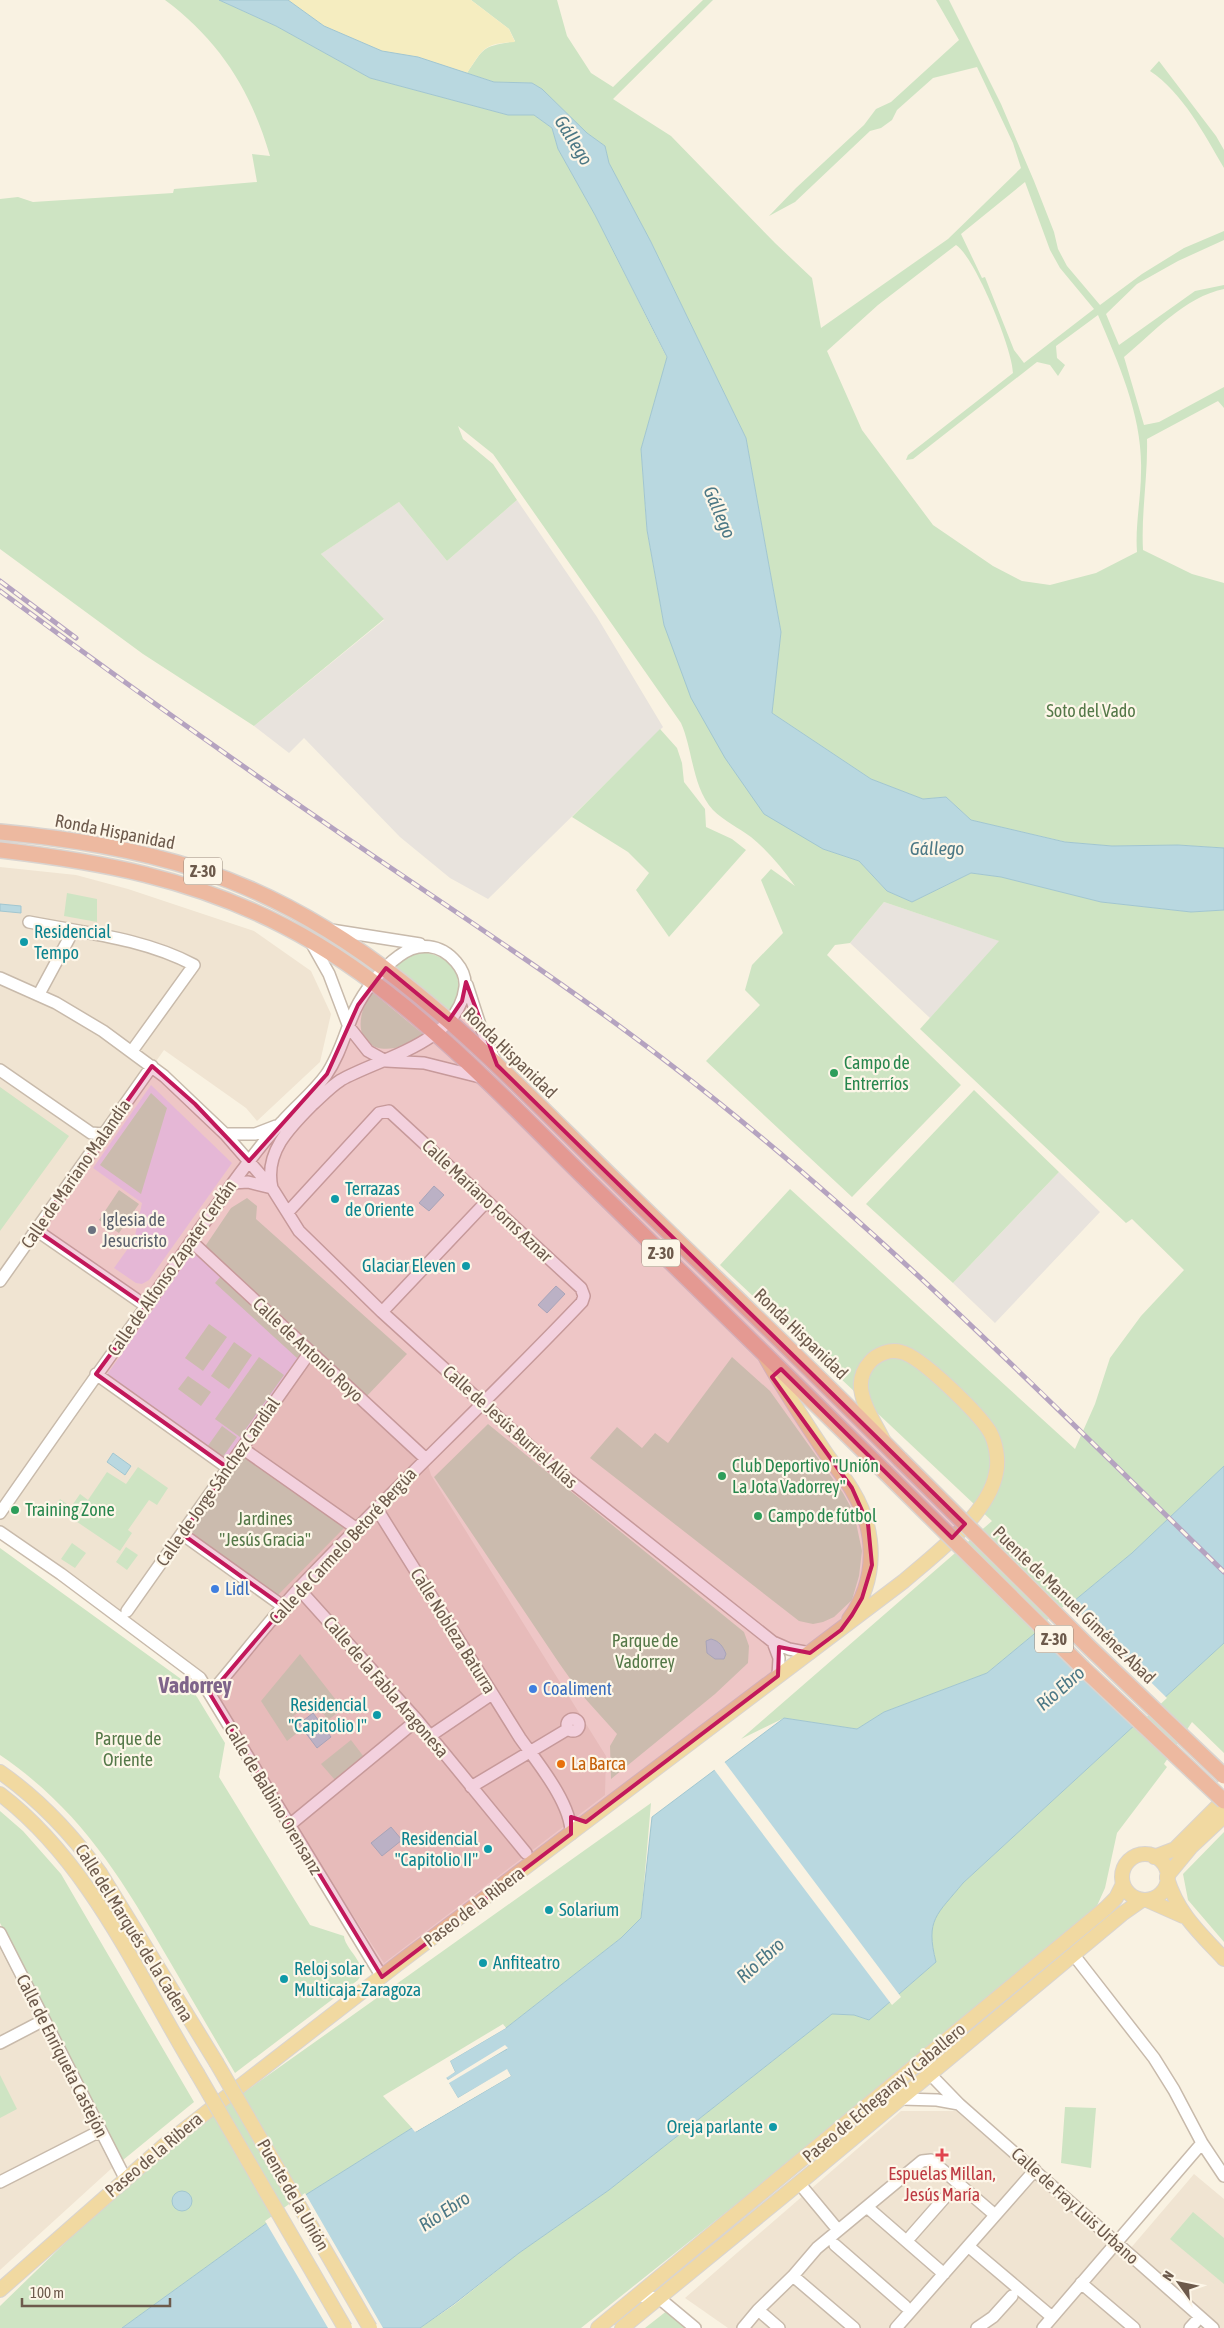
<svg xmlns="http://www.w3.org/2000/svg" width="1224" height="2328" font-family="'Asap Condensed',sans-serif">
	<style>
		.residential { fill: #f0e4d2 }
		.industrial { fill: #e8e3dd }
		.education { fill: #eedff5 }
		.green { fill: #cee4c3; fill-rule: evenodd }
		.sand { fill: #f5edc0 }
		.water { fill: #b9d8e0; stroke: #a1c6d0 }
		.pier { fill: #f9f2e2 }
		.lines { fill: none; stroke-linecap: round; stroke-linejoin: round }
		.minor-casing { stroke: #c8baab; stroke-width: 14 }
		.major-casing { stroke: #d9d4d0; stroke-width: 16 }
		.highway-casing { stroke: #d9d4d0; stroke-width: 18 }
		.minor { stroke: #fff; stroke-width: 11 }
		.major { stroke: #f1d9a1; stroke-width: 14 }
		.highway { stroke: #edb9a0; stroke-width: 15 }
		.rail-casing { stroke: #b5a3c0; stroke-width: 5 }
		.rail { stroke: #fdf6e8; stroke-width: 3; stroke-dasharray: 9; stroke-linecap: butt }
		.major-bridge-casing { stroke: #d9d4d0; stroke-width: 16; stroke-linecap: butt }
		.highway-bridge-casing { stroke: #d9d4d0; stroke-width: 18; stroke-linecap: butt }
		.major-bridge { stroke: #f1d9a1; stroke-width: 14 }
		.highway-bridge { stroke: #edb9a0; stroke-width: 15 }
		.marked { fill: #c2185b; fill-opacity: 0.2; stroke: #c2185b; stroke-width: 4; stroke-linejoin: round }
		.culture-dot { fill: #0f9aa8; stroke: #fdf6e8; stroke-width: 2 }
		.leisure-dot { fill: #2e9e5b; stroke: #fdf6e8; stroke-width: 2 }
		.worship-dot { fill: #6b7280; stroke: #fdf6e8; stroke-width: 2 }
		.shop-dot { fill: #3f7fe0; stroke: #fdf6e8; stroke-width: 2 }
		.food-dot { fill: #e8710a; stroke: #fdf6e8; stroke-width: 2 }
		.health-dot { fill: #e0444e; stroke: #fdf6e8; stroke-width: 2 }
		.labels { text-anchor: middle; stroke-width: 4.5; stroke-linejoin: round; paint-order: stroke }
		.shield { fill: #fdf6e8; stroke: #98897b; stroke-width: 1 }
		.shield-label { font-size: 16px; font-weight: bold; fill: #6d5a4c }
		.park-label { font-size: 18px; fill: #547848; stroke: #fdf6e8 }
		.street-label { font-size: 18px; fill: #6d5a4c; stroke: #fdf6e8 }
		.culture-label { font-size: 18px; fill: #0d838f; stroke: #fdf6e8; text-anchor: start }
		.leisure-label { font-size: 18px; fill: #27864d; stroke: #fdf6e8; text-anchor: start }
		.worship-label { font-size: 18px; fill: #5b616d; stroke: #fdf6e8; text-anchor: start }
		.shop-label { font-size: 18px; fill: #366cbe; stroke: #fdf6e8; text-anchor: start }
		.food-label { font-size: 18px; fill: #c56008; stroke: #fdf6e8; text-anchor: start }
		.health-label { font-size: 18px; fill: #be3a42; stroke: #fdf6e8 }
		.water-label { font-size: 19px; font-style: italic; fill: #4c7885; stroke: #fdf6e8 }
		.district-label { font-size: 22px; font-weight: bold; fill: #7f648a; stroke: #fdf6e8 }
	</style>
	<rect width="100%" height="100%" fill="#f9f2e2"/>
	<path class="residential" d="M0,867L76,875L128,889L254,931L311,971L331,1014L320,1062L257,1121L246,1108L164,1050L36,1230L146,1306L97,1374L228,1468L310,1352L426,1459L431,1475L606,1756L605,1795L384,1963L300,1834L215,1694L0,1536Z
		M0,1949L112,2168L0,2270Z
		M901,2111H957L1124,2256L1194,2174L1224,2199V2328H728L685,2298Z"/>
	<path class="industrial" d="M517,500L597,617L663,727L488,899L450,878L400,837L304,738L289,753L254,726L384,620L321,554L399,502L447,561Z
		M884,902L1000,941L930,1018L850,943Z
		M1059,1172L1100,1212L995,1323L953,1283Z"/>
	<path class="education" d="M151,1085L232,1163L149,1280L142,1284L136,1283L114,1268L134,1240L142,1203L93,1168Z
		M195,1249L305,1351L227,1462L106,1376Z"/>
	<path class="green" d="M165,0H219L276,26L370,78L508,115H534L552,128L558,149L595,215L667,358L641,449L647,531L664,625L823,849L859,861L887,891L912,902L971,873L1001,877L1101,902L1191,912L1224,910V1466L1132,1553L987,1673L884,1712L857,1729L784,1718L741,1739L992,1521L720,1265L790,1189L1075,1449L1095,1404L1110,1358L1141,1316L1184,1270L1132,1219L1126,1223L920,1029L999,941L884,902L850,943L835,945L827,955L961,1085L852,1197L706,1061L760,1005L745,990L752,965L783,933L761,880L771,869L795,886C782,868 768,851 751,837C739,828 724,821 713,810C692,787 693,750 681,723L493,454L458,426L463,439L493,464L517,500L447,561L399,502L321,554L384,619L254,726L143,654L0,549V199L18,197L33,202L173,193L174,189L257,182L252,154L270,156C251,91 220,41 165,0Z
		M471,0H557L567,36L591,73L613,87L703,0H713L613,99L671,136L775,243L812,278L821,328L948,239L1021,168L1013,143L977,67L933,78L897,110L892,120L881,128L870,131L795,202L769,216L796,188L864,125L876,109L891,102L959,40L936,0H949L1001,104L1034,181L1054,232L1058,249L1067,266L1100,305L1142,274L1184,248L1224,231V240L1178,261L1137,284L1106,314L1119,345L1195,291L1224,285V289C1185,297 1154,332 1124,357L1144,425L1159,422L1224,387V408L1218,401L1147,439C1148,476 1141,513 1143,550L1192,574L1224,583V848L1178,845L1112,846L1066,842L971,820L946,797L923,799L871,779L772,713L781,632L746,438L651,242L609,163L605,146L587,133L542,89L532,83L494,82L467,73C485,46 482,47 515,41L509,29ZM1025,182L1050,250L1060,268L1094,309L1024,363L1014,350L985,277L982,278L961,234ZM956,245C975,257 1013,350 1013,373L908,455L906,460L913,459L1037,362L1050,365L1058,376L1065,365L1057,358L1056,346L1098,315C1119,365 1143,417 1141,472C1141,499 1135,525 1137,552L1096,573L1050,585L1022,581L993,566L933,525L862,430L827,351L878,305Z
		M1159,61L1216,136L1224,150V168C1204,134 1183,93 1150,71Z
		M660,729L677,748L682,763L684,782L705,809L706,827L732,839L746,850L669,937L636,890L649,873L628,852L572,817Z
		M67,893L97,899V922L64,916Z
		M423,952C457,958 468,982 449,1011L395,966L411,955Z
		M372,992L423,1034C381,1067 340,1041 372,992Z
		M0,1087L69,1136L0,1231Z
		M974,1090L1059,1172L953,1283L866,1204Z
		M151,1093L167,1108L141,1194L100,1165Z
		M119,1190L139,1204L119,1233L99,1220Z
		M247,1198L257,1206L256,1219L407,1354L365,1398L204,1248L231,1208Z
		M221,1276L303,1352L297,1358L215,1283Z
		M209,1324L227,1337L203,1371L185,1358Z
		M234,1342L252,1355L229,1389L211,1376Z
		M259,1357L284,1375L240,1437L215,1419Z
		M732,1357L770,1391L843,1493L854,1513L862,1551L859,1576L852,1600L834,1617L823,1622L813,1624L799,1621L590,1458L617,1427L642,1448L655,1433L668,1443Z
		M188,1376L211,1392L201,1406L178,1389Z
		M488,1424L744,1632L749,1646L748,1663L715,1694L611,1779L610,1746L617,1734L581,1694L559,1663L434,1477Z
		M222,1426L237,1437L222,1458L207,1447Z
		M244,1454L346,1526L276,1597L187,1533Z
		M138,1467L168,1488L157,1505L149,1500L128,1530L132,1533L120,1551L55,1507L60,1499L71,1507L80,1494L88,1500L107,1472L126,1484Z
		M72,1543L86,1553L75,1568L61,1559Z
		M126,1547L138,1555L127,1570L116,1562Z
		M0,1548L181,1679L197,1697L225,1743L219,1777L310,1925L344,1936C345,1950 370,1965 358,1980L235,2073C212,2034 189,1994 166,1955C119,1874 79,1809 0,1755Z
		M1224,1643V1753L1192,1722L1164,1764L1167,1767L1117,1833L1105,1888L1096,1908L862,2104L581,2328H420L454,2305L519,2253L609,2190L832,2014L854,2015L869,2020L936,1962C925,1919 936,1915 963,1883Z
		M300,1654L343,1709L328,1720L314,1701L288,1720L297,1733L287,1741L261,1701Z
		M351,1740L364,1757L335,1780L321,1764Z
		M651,1803L641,1918L621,1938L506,2028L503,2024L383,2096L412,2128L307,2194L122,2328H0V2306L102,2207L201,2123Z
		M0,1811L23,1831L61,1874L194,2102L123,2160L0,1923Z
		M1224,1832V1942L1188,1900L1183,1874Z
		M0,2075L17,2109L0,2118Z
		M1065,2107L1096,2108L1091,2168L1061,2163Z
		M1193,2212L1224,2238V2284L1170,2239Z
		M668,2310L688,2328H645Z"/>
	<path class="sand" d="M288,0H471L509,29L515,42C483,44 484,48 467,73L418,57L382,51L324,26Z"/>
	<path class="water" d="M219,0H288L324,26L382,51L418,57L494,82L532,83L542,89L587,133L605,146L609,163L651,242L746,438L781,632L772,713L871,779L923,799L946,797L971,820L1065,842L1112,846L1178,845L1224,848V910L1191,912L1101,902L1001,877L971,873L912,902L887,891L859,861L823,849L764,814L725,758L691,698L664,625L647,530L641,449L667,357L595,215L558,149L552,128L534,115H508L370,78L276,26Z
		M0,904L21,906V913L0,911Z
		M434,1186L444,1195L429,1211L419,1203Z
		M556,1286L565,1294L547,1313L538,1305Z
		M113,1453L131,1466L125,1475L107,1462Z
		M1224,1466V1643L963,1883C937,1915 925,1919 936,1962L869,2020L854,2015L832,2014L609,2190L519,2253L454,2304L420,2328H122L307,2194L412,2128L416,2132L511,2076L507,2070L458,2098L448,2082L507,2049L448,2080L446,2077L455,2072L450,2061L506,2028L621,1938L641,1918L652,1817L784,1718L857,1729L884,1712L987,1673L1132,1553Z
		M711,1639C719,1641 723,1646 726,1654L724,1659H715L707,1653L706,1641Z
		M313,1713L331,1737L317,1748L299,1724Z
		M391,1827L402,1840L382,1856L371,1843Z
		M172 2201a10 10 0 1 1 20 0a10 10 0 1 1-20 0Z"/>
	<path class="pier" d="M1069,1602L1167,1698L1136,1727L1035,1630Z
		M723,1760L901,1997L892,2005L713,1768Z
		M504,2026L506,2028L450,2061L455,2072L446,2078L448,2080L505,2045L508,2048L449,2083L458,2098L507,2069L511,2076L415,2132L411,2127L416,2129L508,2075L507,2073L458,2101L443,2078L452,2071L448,2059Z
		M305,2193L383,2328H328L265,2221Z"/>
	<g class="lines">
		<g class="minor-casing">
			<path id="minor" d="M29,922C85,933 143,938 194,965L132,1051
				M331,930L420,944
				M311,942L329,974L349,1027L368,1051L386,1061L424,1063L480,1077
				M0,978L56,1003L103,1031L164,1076L225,1134L272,1188L299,1231L382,1312L555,1469L773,1642L789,1649L810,1653
				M467,985L480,1025L495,1061
				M39,994L73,931
				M0,1070L91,1133L104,1134
				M225,1134H255L276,1126
				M233,1183L248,1182L272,1188
				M36,1230L146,1306
				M191,1241L426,1459
				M0,1281L152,1066
				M382,1312L487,1201
				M96,1374L228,1468
				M242,1448L357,1529
				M377,1509L520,1738C537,1762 572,1804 571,1834
				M0,1513C48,1444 97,1374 147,1305C180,1258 212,1210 247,1164C258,1149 269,1135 282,1122C296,1106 314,1092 326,1075C340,1055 345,1032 355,1010C364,991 382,968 399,956C418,941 441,944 456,962C462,969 466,977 465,987C459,1042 380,1058 341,1080C330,1087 321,1097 312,1105C289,1128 264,1153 272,1188
				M0,1532L61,1574L200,1678L382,1977
				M182,1534L284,1607
				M299,1589L417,1720L526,1853
				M127,1611L310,1352
				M773,1642L779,1658L778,1676
				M210,1694C240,1659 269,1621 300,1587C392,1490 490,1399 582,1302L584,1296L581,1288L389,1111L379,1113L288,1212
				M567 1725a6 6 0 1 1 12 0a6 6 0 1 1-12 0Z
				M430,1736L492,1694
				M471,1787L568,1729
				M292,1823L417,1720
				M0,1933L125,2178
				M1073,1954L1154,2058L1174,2090L1202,2143L1224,2176
				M0,2043L44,2020
				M927,2057L926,2065L928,2072L959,2104L1213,2328
				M901,2099L937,2100L959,2104
				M0,2182L100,2131
				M799,2183L838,2230
				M867,2207L944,2274
				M911,2236L947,2195
				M835,2245L905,2306
				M968,2246L1052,2317
				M793,2276L854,2328
				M1081,2283L1134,2328
				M638,2296L659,2298L695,2328
				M764,2315L779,2328
				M743,2328L758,2310L793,2276L817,2248L922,2161L931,2160L995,2215
				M896,2328L1035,2170
				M977,2328L993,2317L1012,2296
				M1043,2328L1202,2143
				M1190,2328L1200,2317"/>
		</g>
		<g class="major-casing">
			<path id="major" d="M766,1358C784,1390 803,1419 823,1449C832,1463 844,1476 852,1490C877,1531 878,1580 849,1619
				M0,1772C40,1800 71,1833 100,1873L216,2062
				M0,1794C91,1863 139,1978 197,2073
				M1122 1877a23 23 0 1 1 46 0a23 23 0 1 1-46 0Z
				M1154,1857L1175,1849L1224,1800
				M1167,1876L1191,1847L1224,1816
				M1167,1878C1178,1914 1199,1932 1224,1959
				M1147,1900L1183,1916
				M0,2290L167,2143L399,1963L904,1581C934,1555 989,1514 996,1473C999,1461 996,1443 990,1432C979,1414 921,1356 901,1352C890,1349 877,1354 870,1362C862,1371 859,1382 862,1394C865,1411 877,1426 884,1442
				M598,2328L1106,1908L1116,1898L1123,1884
				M622,2328L809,2175L1122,1914L1142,1900"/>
		</g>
		<g class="highway-casing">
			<path id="highway" d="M0,832C70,839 132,848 200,870C373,926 494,1063 621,1186C714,1277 809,1366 900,1459
				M0,850C102,862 191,878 284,926C398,984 493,1087 583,1176C684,1275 785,1374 886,1473"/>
		</g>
		<use href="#minor" class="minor"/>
		<use href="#major" class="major"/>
		<use href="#highway" class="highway"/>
		<g class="rail-casing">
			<path id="rail" d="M0,581L76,638
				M0,591C112,674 226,755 341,834C452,910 565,983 671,1065C870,1218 1045,1397 1224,1572"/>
		</g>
		<use href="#rail" class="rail"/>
		<g class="major-bridge-casing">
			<path id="major-bridge" d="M216,2062L370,2328
				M197,2073L345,2328"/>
		</g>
		<g class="highway-bridge-casing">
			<path id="highway-bridge" d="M900,1459L1090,1648L1224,1776
				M886,1473L1083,1668L1224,1801"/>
		</g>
		<use href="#major-bridge" class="major-bridge"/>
		<use href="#highway-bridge" class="highway-bridge"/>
	</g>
	<path class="marked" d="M386,968L449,1020L462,1001L466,982L497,1065L965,1524L952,1538L781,1369L772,1377L852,1488L868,1524L872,1565L862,1598L852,1615L841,1630L810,1653L779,1647L778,1676L586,1822L571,1817V1834L382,1977L210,1694L284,1607L182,1534L228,1468L96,1374L146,1306L36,1230L152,1066L195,1104L249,1161L327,1074L358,1005Z"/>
	<g class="culture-dot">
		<circle cx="24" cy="942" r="5"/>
		<circle cx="335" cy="1199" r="5"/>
		<circle cx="466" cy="1266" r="5"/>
		<circle cx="377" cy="1715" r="5"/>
		<circle cx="488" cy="1849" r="5"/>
		<circle cx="549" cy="1910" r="5"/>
		<circle cx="483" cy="1963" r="5"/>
		<circle cx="284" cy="1979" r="5"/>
		<circle cx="773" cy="2127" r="5"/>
	</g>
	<g class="leisure-dot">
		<circle cx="834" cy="1073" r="5"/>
		<circle cx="722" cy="1476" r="5"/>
		<circle cx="15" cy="1510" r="5"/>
		<circle cx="758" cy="1516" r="5"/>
	</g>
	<circle class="worship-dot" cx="92" cy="1230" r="5"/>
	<g class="shop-dot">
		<circle cx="215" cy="1589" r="5"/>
		<circle cx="533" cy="1689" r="5"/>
	</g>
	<circle class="food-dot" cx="561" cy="1764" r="5"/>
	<path class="health-dot" d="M939.5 2147.5h5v5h5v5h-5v5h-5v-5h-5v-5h5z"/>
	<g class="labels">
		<g class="shield">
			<rect x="184" y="857.5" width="38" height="27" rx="4"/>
			<rect x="642" y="1239.5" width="38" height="27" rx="4"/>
			<rect x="1035" y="1625.5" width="38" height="27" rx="4"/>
		</g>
		<g class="shield-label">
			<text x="203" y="877">Z-30</text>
			<text x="661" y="1259">Z-30</text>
			<text x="1054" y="1645">Z-30</text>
		</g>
		<g class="park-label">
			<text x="1091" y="717">Soto del Vado</text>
			<text x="265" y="1525">Jardines<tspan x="265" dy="21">"Jesús Gracia"</tspan></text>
			<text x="645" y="1647">Parque de<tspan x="645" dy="21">Vadorrey</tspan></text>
			<text x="128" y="1745">Parque de<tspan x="128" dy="21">Oriente</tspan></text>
		</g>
		<g class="street-label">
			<text transform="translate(115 832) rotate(11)" y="6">Ronda Hispanidad</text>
			<text transform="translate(510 1053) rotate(44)" y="6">Ronda Hispanidad</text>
			<text transform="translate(76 1174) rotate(-55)" y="6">Calle de Mariano Malandía</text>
			<text transform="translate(487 1201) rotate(43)" y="6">Calle Mariano Forns Aznar</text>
			<text transform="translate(172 1268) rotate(-55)" y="6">Calle de Alfonso Zapater Cerdán</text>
			<text transform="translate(801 1334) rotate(44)" y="6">Ronda Hispanidad</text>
			<text transform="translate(308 1350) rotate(43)" y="6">Calle de Antonio Royo</text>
			<text transform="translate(510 1427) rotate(42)" y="6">Calle de Jesús Burriel Alías</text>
			<text transform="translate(218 1482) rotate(-55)" y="6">Calle de Jorge Sánchez Candial</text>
			<text transform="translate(343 1546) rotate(-47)" y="6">Calle de Carmelo Betoré Bergúa</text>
			<text transform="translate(1074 1605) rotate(44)" y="6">Puente de Manuel Giménez Abad</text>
			<text transform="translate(453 1631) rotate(58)" y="6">Calle Nobleza Baturra</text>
			<text transform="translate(386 1687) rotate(49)" y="6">Calle de la Fabla Aragonesa</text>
			<text transform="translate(273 1799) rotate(59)" y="6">Calle de Balbino Orensanz</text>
			<text transform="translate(474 1907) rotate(-37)" y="6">Paseo de la Ribera</text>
			<text transform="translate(134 1933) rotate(58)" y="6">Calle del Marqués de la Cadena</text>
			<text transform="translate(62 2056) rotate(63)" y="6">Calle de Enriqueta Castejón</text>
			<text transform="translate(884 2093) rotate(-40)" y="6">Paseo de Echegaray y Caballero</text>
			<text transform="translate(154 2155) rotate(-40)" y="6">Paseo de la Ribera</text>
			<text transform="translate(293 2195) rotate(60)" y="6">Puente de la Unión</text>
			<text transform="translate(1075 2206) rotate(42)" y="6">Calle de Fray Luis Urbano</text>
		</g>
		<g class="culture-label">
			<text x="34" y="938">Residencial<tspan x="34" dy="21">Tempo</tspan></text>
			<text x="345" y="1195">Terrazas<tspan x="345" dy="21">de Oriente</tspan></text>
			<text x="456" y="1272" text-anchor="end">Glaciar Eleven</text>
			<text x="367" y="1711" text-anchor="end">Residencial<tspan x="367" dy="21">"Capitolio I"</tspan></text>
			<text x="478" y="1845" text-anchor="end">Residencial<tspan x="478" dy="21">"Capitolio II"</tspan></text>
			<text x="559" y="1916">Solarium</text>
			<text x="493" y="1969">Anfiteatro</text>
			<text x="294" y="1975">Reloj solar<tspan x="294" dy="21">Multicaja-Zaragoza</tspan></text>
			<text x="763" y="2133" text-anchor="end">Oreja parlante</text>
		</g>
		<g class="leisure-label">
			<text x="844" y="1069">Campo de<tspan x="844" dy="21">Entrerríos</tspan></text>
			<text x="732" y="1472">Club Deportivo "Unión<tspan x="732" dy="21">La Jota Vadorrey"</tspan></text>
			<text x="25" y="1516">Training Zone</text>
			<text x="768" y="1522">Campo de fútbol</text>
		</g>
		<g class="worship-label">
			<text x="102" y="1226">Iglesia de<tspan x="102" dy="21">Jesucristo</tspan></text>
		</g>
		<g class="shop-label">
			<text x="225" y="1595">Lidl</text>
			<text x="543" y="1695">Coaliment</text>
		</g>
		<g class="food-label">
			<text x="571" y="1770">La Barca</text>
		</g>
		<g class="health-label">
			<text x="942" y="2180">Espuelas Millan,<tspan x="942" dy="21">Jesús María</tspan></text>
		</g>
		<g class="water-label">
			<text transform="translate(574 140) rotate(58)" y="7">Gállego</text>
			<text transform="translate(720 512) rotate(67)" y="7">Gállego</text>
			<text x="937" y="855">Gállego</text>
			<text transform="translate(1060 1688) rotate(-41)" y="7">Río Ebro</text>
			<text transform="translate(760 1960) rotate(-42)" y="7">Río Ebro</text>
			<text transform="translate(444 2211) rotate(-33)" y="7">Río Ebro</text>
		</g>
		<g class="district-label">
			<text x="195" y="1693">Vadorrey</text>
		</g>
	</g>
	<g transform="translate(1179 2283) rotate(303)" stroke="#fdf6e8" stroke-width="4" paint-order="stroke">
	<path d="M0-4L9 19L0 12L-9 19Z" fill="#6d5a4c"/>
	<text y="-8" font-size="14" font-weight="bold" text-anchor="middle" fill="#6d5a4c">N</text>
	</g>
	<path d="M22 2298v8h148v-8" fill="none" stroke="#6d5a4c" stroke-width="2.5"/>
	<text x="30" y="2298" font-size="15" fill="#6d5a4c" stroke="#fdf6e8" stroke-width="4" paint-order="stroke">100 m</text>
</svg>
